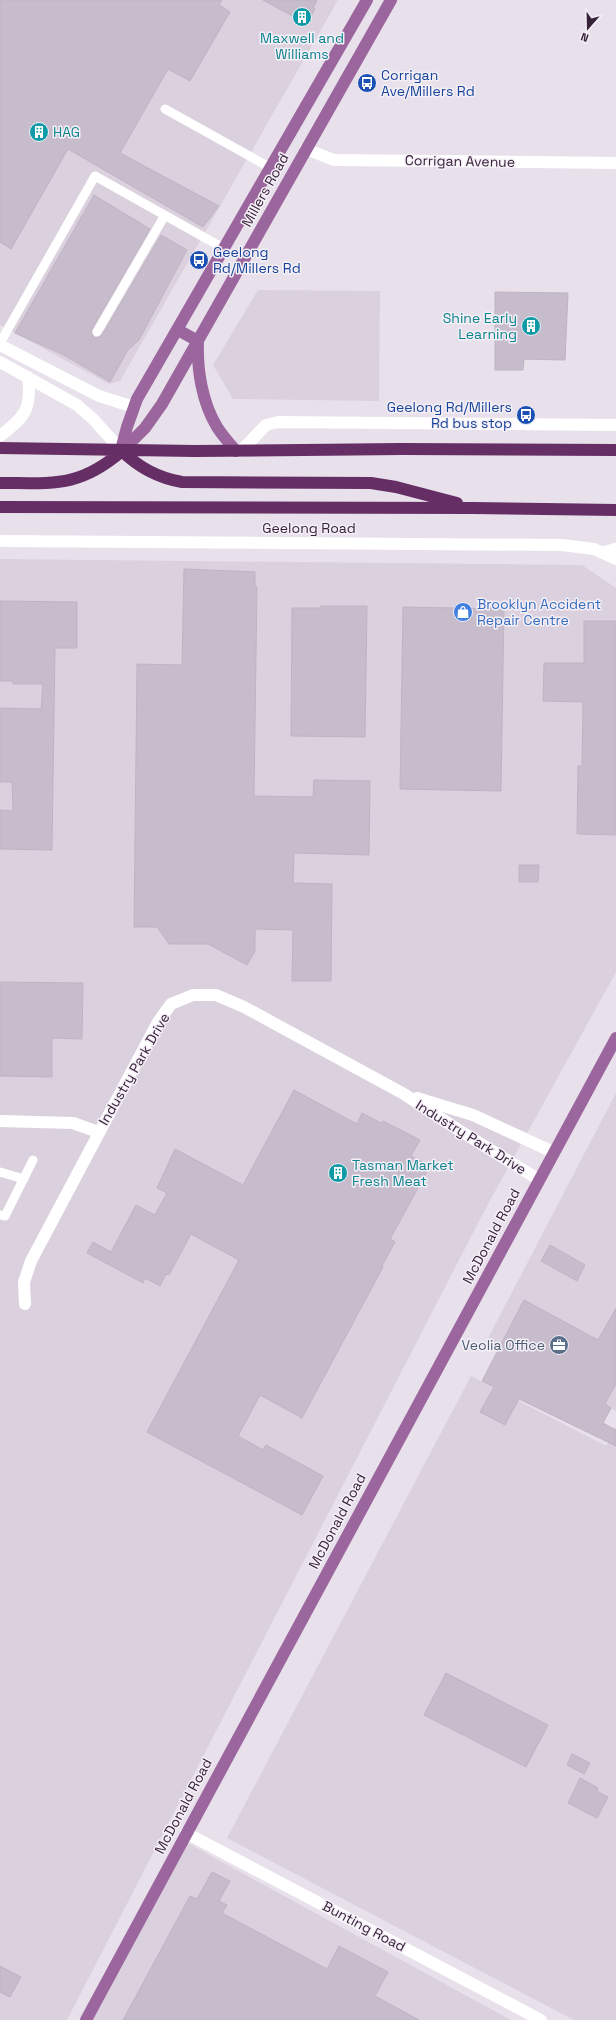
<svg xmlns="http://www.w3.org/2000/svg" width="616" height="2020" font-family="'Space Grotesk',sans-serif">
	<style>
		.built { fill: #dbd1de }
		.building { fill: #c7bccb; stroke: #c0b3c3 }
		.lines { fill: none; stroke-linecap: round; stroke-linejoin: round }
		.lane { stroke: #fff; stroke-width: 9 }
		.street { stroke: #fff; stroke-width: 12 }
		.secondary { stroke: #fff; stroke-width: 12 }
		.primary { stroke: #9b669e; stroke-width: 12 }
		.highway { stroke: #652f65; stroke-width: 12 }
		.labels { text-anchor: middle; stroke-width: 3; stroke-linejoin: round; paint-order: stroke }
		.culture-label { font-size: 14px; fill: #0d838f; stroke: #f5f0f7; text-anchor: start }
		.transit-label { font-size: 14px; fill: #164399; stroke: #f5f0f7; text-anchor: start }
		.street-label { font-size: 14px; fill: #38213a; stroke: #f5f0f7 }
		.shop-label { font-size: 14px; fill: #366cbe; stroke: #f5f0f7; text-anchor: start }
		.service-label { font-size: 14px; fill: #4e5e75; stroke: #f5f0f7; text-anchor: end }
	</style>
	<rect width="100%" height="100%" fill="#e8e0ea"/>
	<path class="built" d="M0,0H338L120,381L109,384L0,325Z
		M258,290L380,291L379,401L233,399L213,365Z
		M0,559L582,565L616,588V972L488,1204L67,2020H0Z
		M616,1093V1411L486,1342Z
		M471,1376L606,1446L616,1426V2020H574L227,1838Z
		M182,1840L511,2020H86Z"/>
	<path class="building" d="M0,0H222L219,5L230,12L190,81L168,69L120,153L219,206L203,227L68,149L11,249L0,242Z
		M263,0H317L313,8L315,9L307,24Z
		M94,195L150,229L92,329L91,332L94,337L97,338L102,335L161,235L187,250L139,340L128,350L110,382L64,355L15,333Z
		M495,292L568,293L565,360L524,359L523,370H495Z
		M184,569L255,572V587H257L254,796L313,797L314,780L370,781L369,855L294,853L293,883L332,884L331,981H292L293,930L255,929V951L247,965L208,944H169L157,927H134L137,664L182,665Z
		M0,601L77,602V648H55L52,850L0,849V810L12,811L13,808L12,782H0V708L41,709L43,684H13V681H0Z
		M321,606H367L365,737L291,736L292,608H321Z
		M403,607L504,609L501,791L400,789Z
		M584,621H616V835L577,834L578,766H582L583,702L543,701L544,663H584Z
		M519,865H539L538,882H519Z
		M0,982L83,983L82,1039L52,1038V1077L0,1076Z
		M294,1090L357,1124L362,1113L381,1123L383,1121L420,1140L411,1156L430,1166L390,1239L395,1242L382,1266L383,1267L302,1418L260,1395L238,1436L263,1450L266,1445L323,1476L302,1515L147,1432L239,1260L191,1234L169,1275L166,1274L160,1286L145,1278L143,1283L87,1253L93,1242L111,1252L136,1205L155,1215L167,1193L157,1188L175,1149L243,1185Z
		M550,1245L585,1265L577,1281L541,1261Z
		M524,1300L598,1340L616,1308V1384L605,1404L611,1408L603,1423L616,1430V1446L519,1399L505,1425L480,1412L494,1387L482,1381Z
		M446,1673L548,1725L526,1767L424,1715Z
		M572,1754L590,1763L584,1774L567,1765Z
		M580,1778L598,1788L597,1791L608,1797L597,1818L568,1803Z
		M212,1872L230,1881L219,1901L227,1905L222,1913L327,1969L339,1946L388,1972L375,1996L419,2020H123L190,1896L197,1899Z
		M0,1966L21,1977L10,1997L0,1992Z"/>
	<g class="lines">
		<path class="lane" d="M165,109L271,168
			M97,332L165,215
			M0,343L95,176L225,249
			M600,552L616,547
			M0,1172L24,1179
			M0,1215L5,1216L33,1160"/>
		<path class="street" d="M306,149L334,160L616,163
			M241,451L266,425L278,422L616,425
			M0,541L562,545L594,549L616,559
			M417,1098L473,1115L553,1152
			M0,1121L73,1123L98,1132
			M25,1304L24,1282L31,1261L158,1022L171,1004L193,995H216L244,1007L404,1094L457,1129L538,1179
			M186,1833L541,2020"/>
		<path class="secondary" d="M0,345L99,396L134,407
			M0,362L77,405L93,419L121,450
			M0,436C25,417 32,409 28,377"/>
		<path class="primary" d="M178,330L198,341
			M198,342C197,370 202,402 217,427C222,435 229,443 236,451
			M121,450L127,427L137,399L367,0
			M122,451L145,428L162,404L391,0
			M86,2020L616,1038"/>
		<path class="highway" d="M0,448L195,451L402,449L616,450
			M121,450C138,467 158,478 182,482L371,483L396,487L457,503
			M0,483C53,483 79,488 122,451
			M0,507L473,508L616,510"/>
	</g>
	<defs>
		<g id="building-disc" transform="scale(1)"><circle r="9.5" fill="#0f9aa8" stroke="#f5f0f7"/><path d="M-4-6H4V6H1V3H-1V6H-4ZM-2.5-4.3h1.7v1.8h-1.7ZM.8-4.3h1.7v1.8H.8ZM-2.5-1h1.7V.8h-1.7ZM.8-1h1.7V.8H.8Z" fill="#fff"/></g>
		<g id="bus-disc" transform="scale(1)"><circle r="9.5" fill="#1a4fb4" stroke="#f5f0f7"/><path d="M-5-6H5V4H4V6H2V4H-2V6H-4V4H-5ZM-3.5-4V0h7V-4ZM-3.5 1.2v1.5H-2V1.2ZM2 1.2v1.5H3.5V1.2Z" fill="#fff"/></g>
		<g id="shop-disc" transform="scale(1)"><circle r="9.5" fill="#3f7fe0" stroke="#f5f0f7"/><path d="M-5-2.5h2.3a2.7 3.5 0 0 1 5.4 0H5L5.5 6h-11ZM-1.5-2.5h3a1.5 2.3 0 0 0-3 0Z" fill="#fff"/></g>
		<g id="office-disc" transform="scale(1)"><circle r="9.5" fill="#5c6f8a" stroke="#f5f0f7"/><path d="M-6-3h4V-5.5h4V-3h4V5H-6ZM-1-4.5V-3h2v-1.5ZM-6 0V1H6V0Z" fill="#fff"/></g>
	</defs>
	<g fill-rule="evenodd">
		<use href="#building-disc" x="302" y="17"/>
		<use href="#bus-disc" x="367" y="83"/>
		<use href="#building-disc" x="39" y="132"/>
		<use href="#bus-disc" x="199" y="260"/>
		<use href="#building-disc" x="531" y="326"/>
		<use href="#bus-disc" x="526" y="415"/>
		<use href="#shop-disc" x="463" y="612"/>
		<use href="#building-disc" x="338" y="1173"/>
		<use href="#office-disc" x="559" y="1345"/>
	</g>
	<g class="labels">
		<g class="culture-label">
			<text x="302" y="43" text-anchor="middle">Maxwell and<tspan x="302" dy="16">Williams</tspan></text>
			<text x="53" y="137">HAG</text>
			<text x="517" y="323" text-anchor="end">Shine Early<tspan x="517" dy="16">Learning</tspan></text>
			<text x="352" y="1170">Tasman Market<tspan x="352" dy="16">Fresh Meat</tspan></text>
		</g>
		<g class="transit-label">
			<text x="381" y="80">Corrigan<tspan x="381" dy="16">Ave/Millers Rd</tspan></text>
			<text x="213" y="257">Geelong<tspan x="213" dy="16">Rd/Millers Rd</tspan></text>
			<text x="512" y="412" text-anchor="end">Geelong Rd/Millers<tspan x="512" dy="16">Rd bus stop</tspan></text>
		</g>
		<g class="street-label">
			<text transform="translate(460 161) rotate(1)" y="5">Corrigan Avenue</text>
			<text transform="translate(265 190) rotate(-61)" y="5">Millers Road</text>
			<text x="309" y="533">Geelong Road</text>
			<text transform="translate(134 1069) rotate(-60)" y="5">Industry Park Drive</text>
			<text transform="translate(471 1137) rotate(32)" y="5">Industry Park Drive</text>
			<text transform="translate(491 1236) rotate(-62)" y="5">McDonald Road</text>
			<text transform="translate(337 1521) rotate(-62)" y="5">McDonald Road</text>
			<text transform="translate(183 1806) rotate(-62)" y="5">McDonald Road</text>
			<text transform="translate(364 1926) rotate(28)" y="5">Bunting Road</text>
		</g>
		<g class="shop-label">
			<text x="477" y="609">Brooklyn Accident<tspan x="477" dy="16">Repair Centre</tspan></text>
		</g>
		<g class="service-label">
			<text x="545" y="1350">Veolia Office</text>
		</g>
	</g>
	<g transform="translate(588 28) rotate(200)" stroke="#f5f0f7" stroke-width="3" paint-order="stroke">
	<path d="M0-3L7 15L0 10L-7 15Z" fill="#38213a"/>
	<text y="-6" font-size="11" font-weight="bold" text-anchor="middle" fill="#38213a">N</text>
	</g>
</svg>
